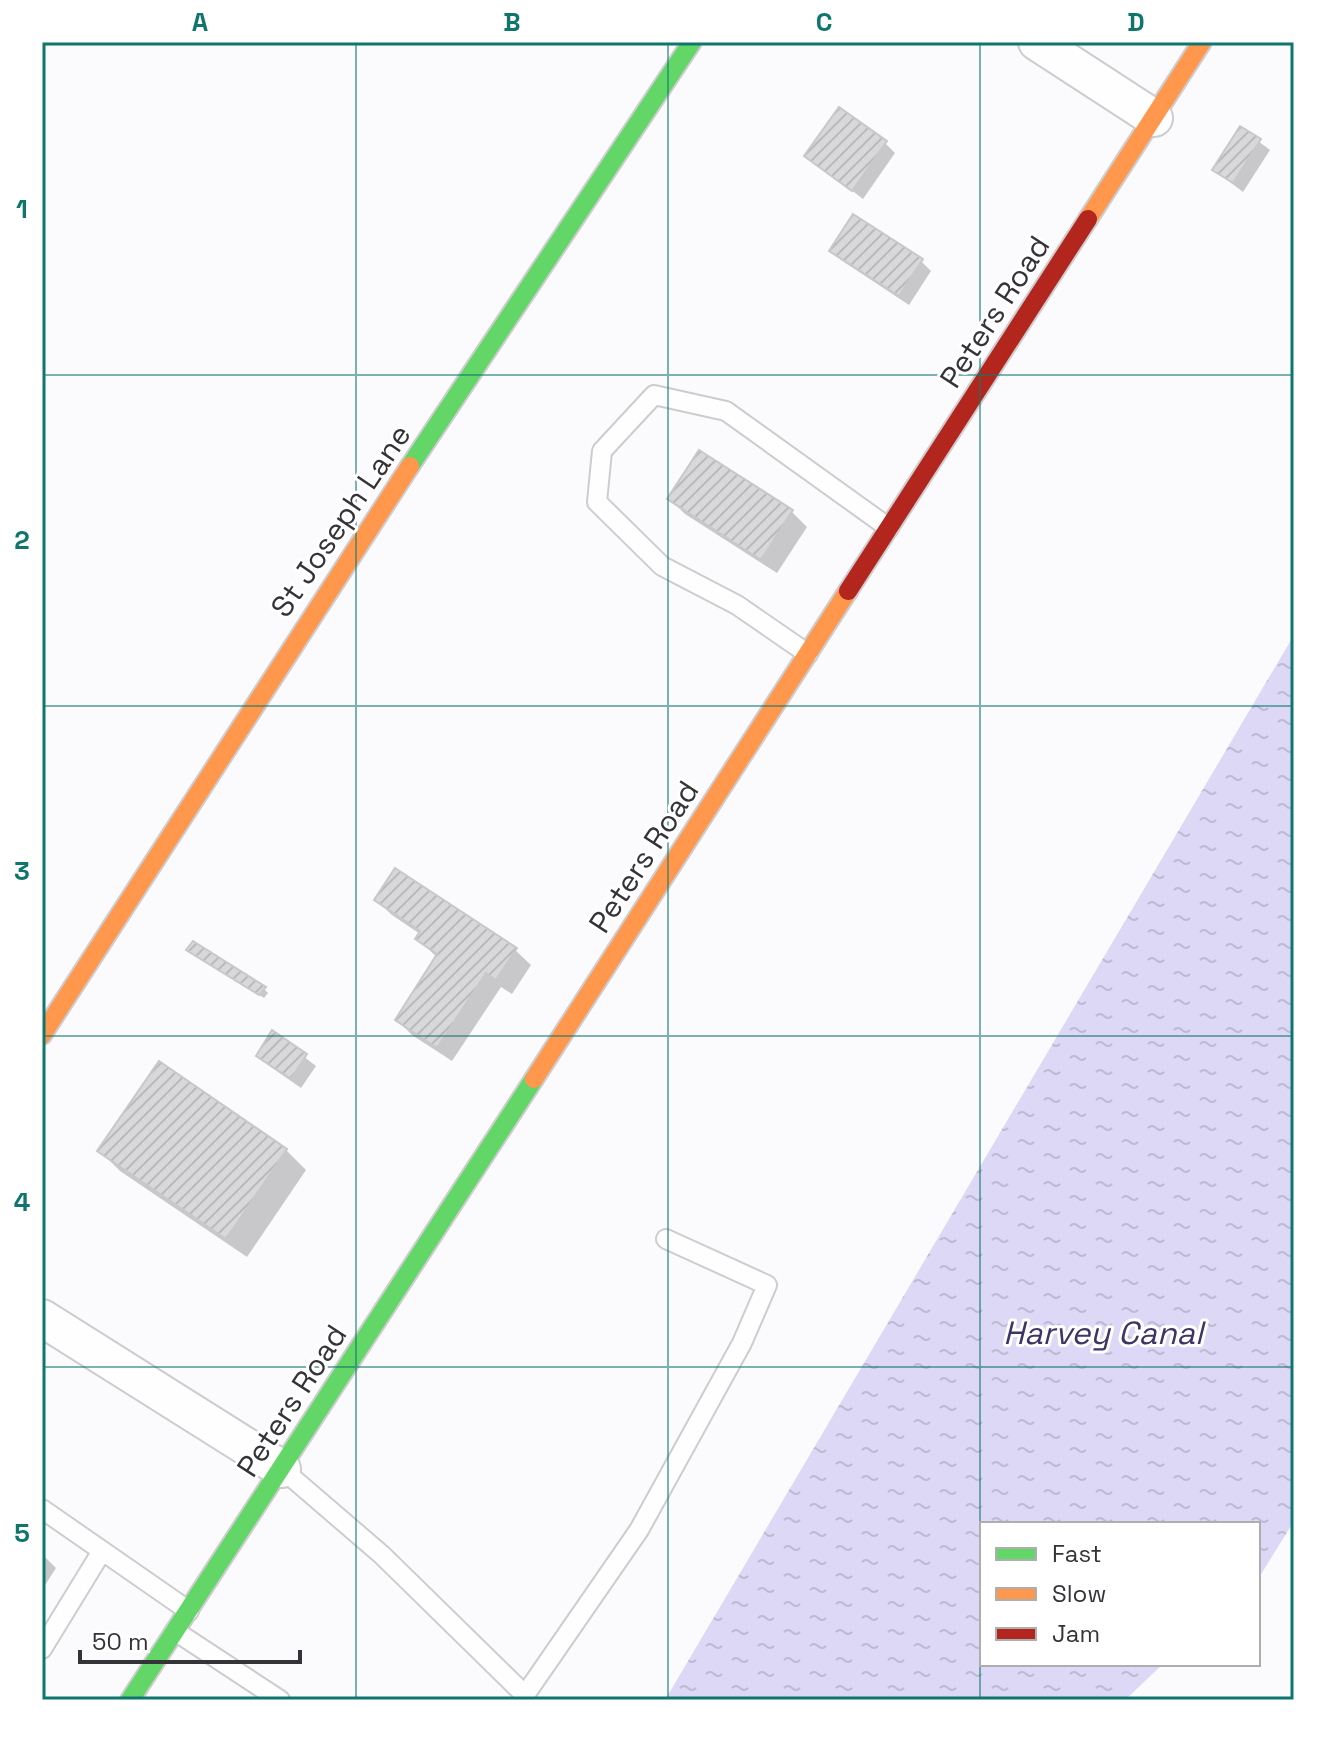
<svg xmlns="http://www.w3.org/2000/svg" width="1336" height="1742" font-family="'Space Grotesk',sans-serif">
	<style>
		.water { fill: url(#water-ripples) }
		.shadow { fill: #0003 }
		.building { fill: url(#building-hatch); stroke: #c8c7ca; stroke-width: 2 }
		.lines { fill: none; stroke-linecap: round; stroke-linejoin: round }
		.lane-casing { stroke: #cdcccf; stroke-width: 22 }
		.street-casing { stroke: #cdcccf; stroke-width: 40 }
		.fast-casing { stroke: #cdcccf; stroke-width: 22 }
		.slow-casing { stroke: #cdcccf; stroke-width: 22 }
		.jam-casing { stroke: #cdcccf; stroke-width: 22 }
		.lane { stroke: #fefeff; stroke-width: 18 }
		.street { stroke: #fefeff; stroke-width: 36 }
		.fast { stroke: #63d668; stroke-width: 18 }
		.slow { stroke: #ff974d; stroke-width: 18 }
		.jam { stroke: #b3261e; stroke-width: 18 }
		.grid { fill: none; stroke: #0f766e; stroke-width: 2; stroke-opacity: 0.55 }
		.labels { text-anchor: middle; stroke-width: 6; stroke-linejoin: round; paint-order: stroke }
		.street-label { font-size: 30px; fill: #343338; stroke: #fff }
		.water-label { font-size: 32px; font-style: italic; fill: #3e3466; stroke: #fff }
		.neatline { fill: none; stroke: #0f766e; stroke-width: 3 }
		.grid-label { font-size: 26px; text-anchor: middle; font-weight: bold; fill: #0f766e }
	</style>
	<defs>
		<pattern id="water-ripples" width="26" height="14" patternUnits="userSpaceOnUse" patternTransform="scale(2)"><rect width="26" height="14" fill="#dcd8f5"/><path d="M2 4q2-2 4 0t4 0M15 11q2-2 4 0t4 0" fill="none" stroke="#bdbad3"/></pattern>
		<pattern id="building-hatch" width="6" height="6" patternUnits="userSpaceOnUse" patternTransform="scale(2)"><rect width="6" height="6" fill="#d8d8db"/><path d="M-1 1l2-2M0 6l6-6M5 7l2-2" fill="none" stroke="#bababd"/></pattern>
	</defs>
	<rect width="100%" height="100%" fill="#fbfafd"/>
	<path class="water" d="M1294,635V1521L1258,1579V1524H982V1664H1163L1125,1700H665Z"/>
	<path class="shadow" d="M1241,128L1270,150L1243,192L1214,170Z
		M885,143L895,153L863,199L807,156Z
		M832,250L921,261L931,271L909,305L841,260Z
		M670,499L792,512L807,527L777,573L685,514Z
		M376,900L515,950L531,965L512,994L501,987L452,1061L412,1035L397,1020L438,958L417,939L420,934L392,915Z
		M194,944L264,989L268,993L264,998L193,954Z
		M273,1033L316,1066L301,1088L268,1065L258,1055Z
		M286,1150L306,1170L247,1257L120,1171L100,1151Z
		M42,1554L56,1568L42,1590Z"/>
	<path class="building" d="M839,107L887,141L852,191L804,156Z
		M1240,126L1261,139L1233,183L1212,170Z
		M853,214L923,259L899,296L829,251Z
		M699,450L793,510L761,560L667,499Z
		M395,868L517,948L496,980L486,973L437,1048L395,1020L437,954L415,939L420,931L374,900Z
		M193,941L266,987L259,995L186,950Z
		M272,1030L307,1054L291,1079L256,1056Z
		M159,1061L287,1149L226,1239L97,1151Z"/>
	<g class="lines">
		<g class="lane-casing">
			<path id="lane" d="M808,654L737,605L662,566L597,502L602,451L654,395L726,411L889,528
				M282,1469L382,1555L525,1695L639,1530L742,1343L767,1285L666,1239
				M42,1509L189,1611
				M175,1631L280,1700
				M42,1649L102,1551"/>
		</g>
		<g class="street-casing">
			<path id="street" d="M1037,42L1154,118
				M42,1318L282,1469"/>
		</g>
		<g class="fast-casing">
			<path id="fast" d="M410,466L692,42
				M130,1700L534,1079"/>
		</g>
		<g class="slow-casing">
			<path id="slow" d="M1088,219L1202,42
				M42,1035L410,466
				M534,1079L848,591"/>
		</g>
		<g class="jam-casing">
			<path id="jam" d="M848,591L1088,219"/>
		</g>
		<use href="#lane" class="lane"/>
		<use href="#street" class="street"/>
		<use href="#fast" class="fast"/>
		<use href="#slow" class="slow"/>
		<use href="#jam" class="jam"/>
	</g>
	<path class="grid" d="M356,42V1700M668,42V1700M980,42V1700M42,375H1294M42,706H1294M42,1036H1294M42,1367H1294"/>
	<g class="labels">
		<g class="street-label">
			<text transform="translate(995 312) rotate(-57)" y="10">Peters Road</text>
			<text transform="translate(341 521) rotate(-56)" y="10">St Joseph Lane</text>
			<text transform="translate(644 857) rotate(-57)" y="10">Peters Road</text>
			<text transform="translate(292 1401) rotate(-57)" y="10">Peters Road</text>
		</g>
		<g class="water-label">
			<text x="1103" y="1344">Harvey Canal</text>
		</g>
	</g>
	<rect width="1336" height="1742" fill="none" stroke="#ffffff" stroke-width="88"/>
	<rect x="980" y="1522" width="280" height="144" fill="#ffffff" stroke="#aeadaf" stroke-width="2"/>
	<rect x="996" y="1548" width="40" height="12" fill="#63d668" stroke="#aeadaf" stroke-width="2"/>
	<text x="1052" y="1562" font-size="24" fill="#343338">Fast</text>
	<rect x="996" y="1588" width="40" height="12" fill="#ff974d" stroke="#aeadaf" stroke-width="2"/>
	<text x="1052" y="1602" font-size="24" fill="#343338">Slow</text>
	<rect x="996" y="1628" width="40" height="12" fill="#b3261e" stroke="#aeadaf" stroke-width="2"/>
	<text x="1052" y="1642" font-size="24" fill="#343338">Jam</text>
	<path d="M80 1650v12h220v-12" fill="none" stroke="#343338" stroke-width="4"/>
	<text x="92" y="1650" font-size="24" fill="#343338" stroke="#ffffff" stroke-width="6" paint-order="stroke">50 m</text>
	<rect x="44" y="44" width="1248" height="1654" class="neatline"/>
	<g class="grid-label">
		<text x="200" y="31">A</text>
		<text x="512" y="31">B</text>
		<text x="824" y="31">C</text>
		<text x="1136" y="31">D</text>
		<text x="22" y="218">1</text>
		<text x="22" y="549">2</text>
		<text x="22" y="880">3</text>
		<text x="22" y="1211">4</text>
		<text x="22" y="1542">5</text>
	</g>
</svg>
